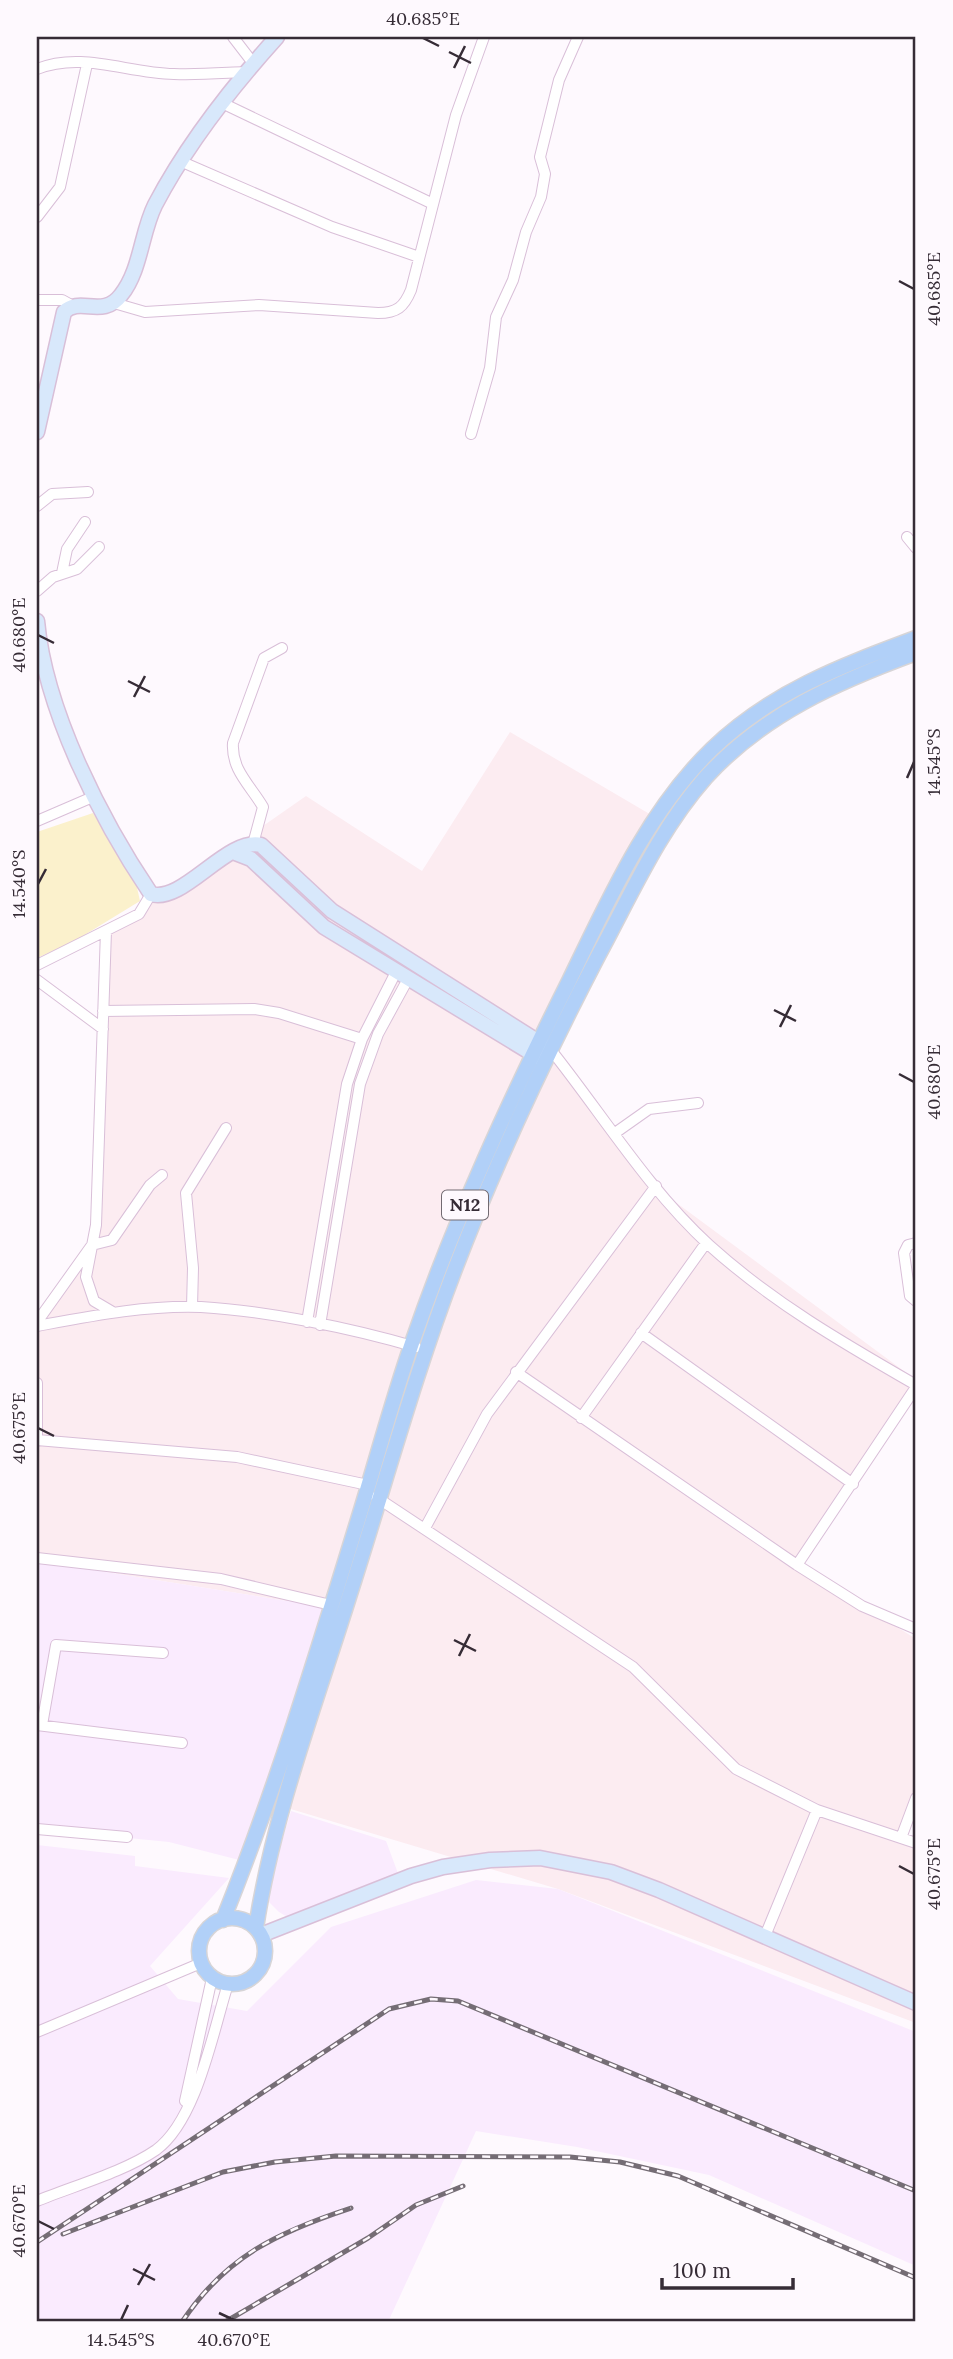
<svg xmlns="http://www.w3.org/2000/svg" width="953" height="2359" font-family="Lora,serif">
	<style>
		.commercial { fill: #fcecf1 }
		.industrial { fill: #faebfe }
		.sand { fill: #fbf1cc }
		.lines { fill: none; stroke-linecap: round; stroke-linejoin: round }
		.street-casing { stroke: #d9bfd8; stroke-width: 12 }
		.secondary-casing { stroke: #d9bfd8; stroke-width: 17 }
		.primary-casing { stroke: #d7d5d7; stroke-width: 17 }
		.street { stroke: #fff; stroke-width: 10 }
		.secondary { stroke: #d8e8fb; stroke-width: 14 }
		.primary { stroke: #b1d0f8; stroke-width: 14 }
		.rail-casing { stroke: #756d75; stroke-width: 5 }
		.rail { stroke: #fef9fe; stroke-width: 2.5; stroke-dasharray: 8; stroke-linecap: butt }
		.ticks { fill: none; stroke: #362c36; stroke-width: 2.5 }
		.labels { text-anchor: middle; stroke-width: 5; stroke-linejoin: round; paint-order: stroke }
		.shield { fill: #fef9fe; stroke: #726a72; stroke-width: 2 }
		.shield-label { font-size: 18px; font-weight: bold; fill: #362c36 }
		.neatline { fill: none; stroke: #362c36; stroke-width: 2.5 }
		.ticks-label { font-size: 18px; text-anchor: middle; fill: #362c36 }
	</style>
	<rect width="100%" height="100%" fill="#fef9fe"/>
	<path class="commercial" d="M510,732L653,816L537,1036L655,1187L916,1380L798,1565L916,1639V1796L903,1841L916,1845V2023L558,1889L284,1807L331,1608L37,1561V1331L94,1245L102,929L164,895L306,796L422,871Z"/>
	<path class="industrial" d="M37,1561L331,1608L247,1862L169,1842L37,1829Z
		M291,1811L386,1841L399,1876L289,1918L279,1912L268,1901V1887Z
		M37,1845L135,1856V1866L229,1878L150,1966L178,1999L247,2011L331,1927L476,1880L558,1889L916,2032V2266L709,2175L577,2147L476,2131L388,2322H37Z"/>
	<path class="sand" d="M93,813L136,883L140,901L73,942L37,958V832Z"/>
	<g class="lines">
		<g class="street-casing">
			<path id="street" d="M233,37L253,63
				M37,69C82,51 126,73 174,74C198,75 222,73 245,72
				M222,103L431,203
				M180,161L332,227L419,257
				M37,217L60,187L87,64
				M37,300H62L73,306
				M114,303L145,312L259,305L378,313C397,313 404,307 411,290L456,115L484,37
				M471,434L490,368L496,317L513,280L526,232L541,197L545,174L540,157L559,80L578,37
				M37,506L52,494L88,492
				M907,537L916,548
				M62,573L67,549L85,522
				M37,591L53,577L77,569L99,547
				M37,821L95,796
				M253,844L263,807C251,786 231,770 233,743L264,658L282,648
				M106,931L96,1225L86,1277L94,1301L111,1311
				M37,965L139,914L151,894
				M37,980L103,1029
				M103,1011L254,1009L279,1013L362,1039
				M551,1050C602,1114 648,1189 709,1245C772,1302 843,1343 916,1385
				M615,1133L649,1109L698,1103
				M916,1243L908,1245L904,1253L910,1296L916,1301
				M192,1307L193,1268L186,1193L226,1128
				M37,1322L92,1245L112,1240L150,1185L162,1175
				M307,1322L347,1084L362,1039L396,972
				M320,1325L360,1084L378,1034L408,979
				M37,1326C91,1316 146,1305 201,1307C268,1311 351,1328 416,1347
				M641,1333L853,1484
				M516,1372L797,1565L862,1606L916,1629
				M37,1383V1441
				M581,1418L706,1243
				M37,1440L237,1457L368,1485
				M376,1497L633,1667L736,1769L817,1810L916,1843
				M425,1528L487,1414L656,1186
				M37,1558L221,1579L331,1605
				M797,1565L916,1387
				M37,1725L182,1743
				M42,1725L56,1645L163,1653
				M37,1829L127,1837
				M901,1838L916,1798
				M765,1936L817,1810
				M37,2032L201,1963
				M185,2101L212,1978
				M37,2201C73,2186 124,2172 156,2150C197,2120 213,2031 228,1984"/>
		</g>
		<g class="secondary-casing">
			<path id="secondary" d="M37,432L64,312C80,296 103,319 121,295C141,270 141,233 155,205C187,144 231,88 277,37
				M37,621C45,710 101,820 151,894C183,904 227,837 261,845L332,911L548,1048
				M233,852L251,859L324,927L541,1059
				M261,1935L411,1876L443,1867L490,1860L540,1858L611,1872L659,1890L916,2003"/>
		</g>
		<g class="primary-casing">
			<path id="primary" d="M199 1951a33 33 0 1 1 66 0a33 33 0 1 1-66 0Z
				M223,1920C277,1786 319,1647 361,1510C378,1454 393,1398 412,1343C455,1218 510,1099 569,981C608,901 647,812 712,749C771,692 841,666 916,638
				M256,1928C273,1815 315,1706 349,1597C384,1488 414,1376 455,1269C496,1162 545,1058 598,956C631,895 659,830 706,777C764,714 837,682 916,653"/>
		</g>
		<use href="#street" class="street"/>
		<use href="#secondary" class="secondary"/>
		<use href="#primary" class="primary"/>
		<g class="rail-casing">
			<path id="rail" d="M63,2234L223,2172L275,2162L336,2156L570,2157L620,2162L678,2176L916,2278
				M37,2242L389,2009L431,1999L458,2001L916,2191
				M182,2322C226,2256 278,2232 351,2208
				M225,2322L368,2238L416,2205L463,2186"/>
		</g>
		<use href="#rail" class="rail"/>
	</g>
	<path class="ticks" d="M423,38L439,46M449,52L471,63M454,68L465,46M899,281L914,289M38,635L54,643M128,681L150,692M134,697L145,676M907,778L914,762M38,884L46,869M774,1010L796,1021M780,1027L791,1005M899,1074L914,1082M38,1428L54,1436M454,1640L476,1651M459,1656L470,1634M899,1866L914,1874M38,2221L54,2229M133,2269L155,2280M138,2285L150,2264M219,2313L234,2320M121,2320L128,2305"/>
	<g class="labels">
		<rect class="shield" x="442" y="1190.5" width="46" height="29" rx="5"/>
		<g class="shield-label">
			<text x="465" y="1211">N12</text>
		</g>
	</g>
	<rect width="953" height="2359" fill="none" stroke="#fef9fe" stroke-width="77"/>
	<path d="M662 2278v10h131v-10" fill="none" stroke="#362c36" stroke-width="3.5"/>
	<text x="673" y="2278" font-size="21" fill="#362c36" stroke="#fef9fe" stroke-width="5" paint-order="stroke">100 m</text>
	<rect x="38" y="38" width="876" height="2282" class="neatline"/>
	<g class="ticks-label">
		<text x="423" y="25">40.685°E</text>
		<text transform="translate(934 289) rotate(-90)" y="6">40.685°E</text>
		<text transform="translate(19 635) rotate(-90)" y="6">40.680°E</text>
		<text transform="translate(934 762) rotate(-90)" y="6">14.545°S</text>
		<text transform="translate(19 884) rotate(-90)" y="6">14.540°S</text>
		<text transform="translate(934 1082) rotate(-90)" y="6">40.680°E</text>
		<text transform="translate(19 1428) rotate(-90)" y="6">40.675°E</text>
		<text transform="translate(934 1874) rotate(-90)" y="6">40.675°E</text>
		<text transform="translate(19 2221) rotate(-90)" y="6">40.670°E</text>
		<text x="121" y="2346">14.545°S</text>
		<text x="234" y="2346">40.670°E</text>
	</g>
</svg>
